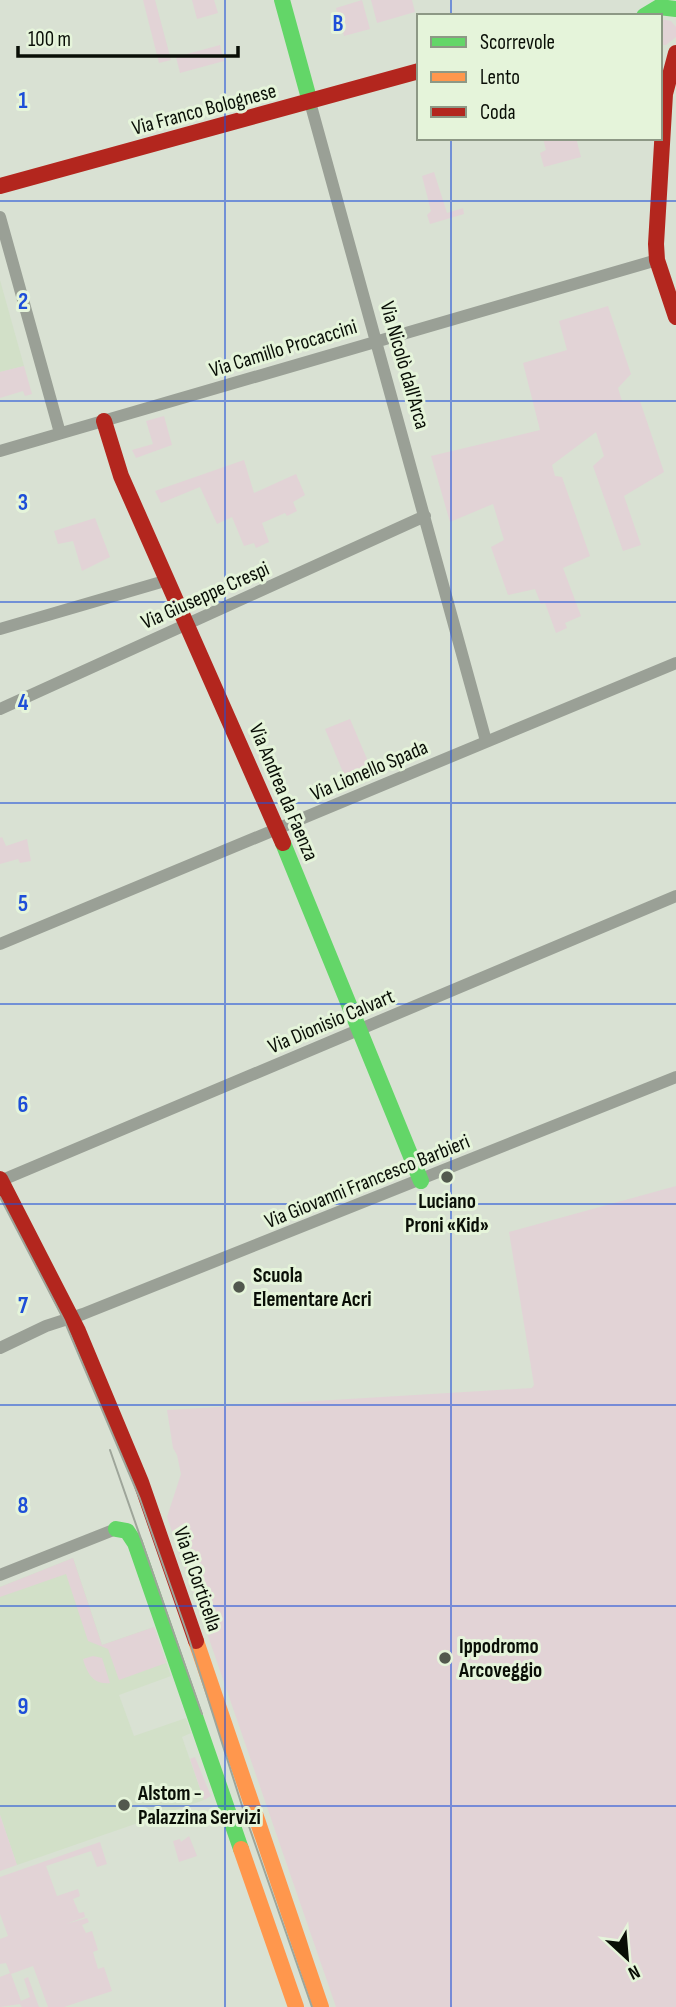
<svg xmlns="http://www.w3.org/2000/svg" width="676" height="2007" font-family="'Sofia Sans Condensed',sans-serif">
	<style>
		.built { fill: #d2e0c8 }
		.green { fill: #e2d3d6 }
		.lines { fill: none; stroke-linecap: round; stroke-linejoin: round }
		.street { stroke: #9aa096; stroke-width: 12 }
		.fast { stroke: #63d668; stroke-width: 16 }
		.slow { stroke: #ff974d; stroke-width: 16 }
		.jam { stroke: #b3261e; stroke-width: 16 }
		.tram { stroke: #9ea59a; stroke-width: 2 }
		.grid { fill: none; stroke: #1d4ed8; stroke-width: 2; stroke-opacity: 0.55 }
		.poi-dot { fill: #52584e; stroke: #e5f4da; stroke-width: 2.5 }
		.labels { text-anchor: middle; stroke-width: 6; stroke-linejoin: round; paint-order: stroke }
		.street-label { font-size: 21px; fill: #090e06; stroke: #e5f4da }
		.poi-label { font-size: 21px; font-weight: bold; fill: #090e06; stroke: #e5f4da; text-anchor: start }
		.grid-label { font-size: 23px; text-anchor: middle; font-weight: bold; fill: #1d4ed8; stroke: #e5f4da; stroke-width: 6; stroke-linejoin: round; paint-order: stroke }
	</style>
	<rect width="100%" height="100%" fill="#d9e1d3"/>
	<path class="built" d="M0,280L24,366L0,372Z
		M73,1558L102,1645L154,1627L171,1676L119,1695L134,1736L186,1718L191,1733L182,1737L204,1800L17,1865L0,1815V1587Z"/>
	<path class="green" d="M143,0H155L171,60L159,63Z
		M192,0H214L218,13L197,19Z
		M362,0L370,29L344,36L336,8Z
		M371,0H412L415,12L377,23Z
		M660,19L671,21L676,27V37L666,45H660Z
		M220,45L224,61L180,73L176,57Z
		M543,138H576L581,157L544,167L540,153L546,150Z
		M434,172L447,213L463,208L464,214L430,224L427,215L431,211L422,176Z
		M608,306L631,374L618,388L622,401H640L664,472L624,496L641,545L623,551L593,466L604,456L596,432L552,465L555,476L562,477L590,556L563,568L581,616L565,623L567,628L556,633L545,603L541,604L535,589L508,595L491,547L504,540L493,504L450,522L431,456L540,430L523,363L567,350L559,321Z
		M24,366L32,394L25,396L23,391L0,398V372Z
		M164,416L172,445L136,458L132,450L153,444L146,421Z
		M244,460L254,493L296,474L305,495L293,502L297,511L287,516L285,513L262,523L269,542L256,548L254,543L244,546L232,517L217,524L200,487L161,503L155,491Z
		M95,518L110,557L82,571L73,541L58,544L54,531Z
		M350,719L370,766L345,777L325,729Z
		M2,837L6,846L27,839L31,861L20,863L18,859L0,864V838Z
		M676,1186V2007H336L167,1517L181,1474L177,1455L173,1448L167,1410L532,1388L534,1385L509,1232Z
		M73,1558L102,1645L154,1627L166,1663L119,1680L108,1649L88,1641L66,1574L0,1597V1587Z
		M93,1656L102,1658L110,1683C93,1685 87,1673 83,1659Z
		M195,1757L211,1796L204,1800L190,1759Z
		M0,1815L17,1865L0,1871Z
		M189,1836L197,1856L179,1862L173,1841L180,1839L181,1842Z
		M100,1842L107,1864L97,1867L91,1851L46,1866L57,1896L78,1889L80,1896L73,1899L79,1913L84,1912L85,1917L66,1924L87,1918L89,1922L82,1925L86,1933L92,1931L98,1950L93,1952L98,1969L104,1967L112,1991L64,2007H48L33,1966L11,1974L21,2001L30,1997L24,1979L28,1977L39,2007H22L20,2004L0,2007V1977L10,1973L6,1963L0,1964V1939L8,1936L0,1914V1877Z"/>
	<g class="lines">
		<path class="street" d="M310,102L486,741
			M0,217L60,433
			M0,451L657,260
			M0,629L168,580
			M0,709L425,516
			M0,944L676,663
			M0,1181L676,896
			M0,1348L46,1326L83,1314L676,1077
			M0,1575L116,1529"/>
		<path class="fast" d="M282,0L310,102
			M644,16L659,7L676,9
			M283,843L421,1181
			M116,1529L127,1531L135,1543L241,1849"/>
		<path class="slow" d="M196,1641L321,2007
			M241,1849L296,2007"/>
		<path class="jam" d="M676,53L665,94L656,244L657,260L676,317
			M0,186L419,71
			M104,421L121,476L283,843
			M0,1179L78,1331L141,1482L196,1641"/>
		<path class="tram" d="M0,1197L64,1320L140,1499L188,1636L245,1815L312,2007
			M110,1450L202,1714"/>
	</g>
	<path class="grid" d="M225,0V2007M451,0V16M451,138V2007M0,201H676M0,401H676M0,602H676M0,803H676M0,1004H676M0,1204H676M0,1405H676M0,1606H676M0,1806H676"/>
	<g class="poi-dot">
		<circle cx="447" cy="1177" r="7"/>
		<circle cx="239" cy="1287" r="7"/>
		<circle cx="445" cy="1658" r="7"/>
		<circle cx="124" cy="1805" r="7"/>
	</g>
	<g class="labels">
		<g class="street-label">
			<text transform="translate(204 109) rotate(-15)" y="7">Via Franco Bolognese</text>
			<text transform="translate(283 348) rotate(-17)" y="7">Via Camillo Procaccini</text>
			<text transform="translate(405 365) rotate(74)" y="7">Via Nicolò dall'Arca</text>
			<text transform="translate(205 595) rotate(-24)" y="7">Via Giuseppe Crespi</text>
			<text transform="translate(369 770) rotate(-23)" y="7">Via Lionello Spada</text>
			<text transform="translate(284 792) rotate(67)" y="7">Via Andrea da Faenza</text>
			<text transform="translate(331 1021) rotate(-23)" y="7">Via Dionisio Calvart</text>
			<text transform="translate(367 1181) rotate(-22)" y="7">Via Giovanni Francesco Barbieri</text>
			<text transform="translate(198 1579) rotate(71)" y="7">Via di Corticella</text>
		</g>
		<g class="poi-label">
			<text x="447" y="1208" text-anchor="middle">Luciano<tspan x="447" dy="24">Proni «Kid»</tspan></text>
			<text x="253" y="1282">Scuola<tspan x="253" dy="24">Elementare Acri</tspan></text>
			<text x="459" y="1653">Ippodromo<tspan x="459" dy="24">Arcoveggio</tspan></text>
			<text x="138" y="1800">Alstom -<tspan x="138" dy="24">Palazzina Servizi</tspan></text>
		</g>
	</g>
	<g class="grid-label">
		<text x="338" y="31">B</text>
		<text x="23" y="108">1</text>
		<text x="23" y="309">2</text>
		<text x="23" y="510">3</text>
		<text x="23" y="710">4</text>
		<text x="23" y="911">5</text>
		<text x="23" y="1112">6</text>
		<text x="23" y="1313">7</text>
		<text x="23" y="1513">8</text>
		<text x="23" y="1714">9</text>
	</g>
	<rect x="417" y="14" width="245" height="126" fill="#e5f4da" stroke="#8d9885" stroke-width="2"/>
	<rect x="431" y="37" width="35" height="10" fill="#63d668" stroke="#8d9885" stroke-width="2"/>
	<text x="480" y="49" font-size="21" fill="#090e06">Scorrevole</text>
	<rect x="431" y="72" width="35" height="10" fill="#ff974d" stroke="#8d9885" stroke-width="2"/>
	<text x="480" y="84" font-size="21" fill="#090e06">Lento</text>
	<rect x="431" y="107" width="35" height="10" fill="#b3261e" stroke="#8d9885" stroke-width="2"/>
	<text x="480" y="119" font-size="21" fill="#090e06">Coda</text>
	<g transform="translate(627 1958) rotate(154)" stroke="#e5f4da" stroke-width="5" paint-order="stroke">
	<path d="M0-5L12 26L0 18L-12 26Z" fill="#090e06"/>
	<text y="-10" font-size="19" font-weight="bold" text-anchor="middle" fill="#090e06">N</text>
	</g>
	<path d="M18 46v10h220v-10" fill="none" stroke="#090e06" stroke-width="3.5"/>
	<text x="28" y="46" font-size="21" fill="#090e06" stroke="#e5f4da" stroke-width="5" paint-order="stroke">100 m</text>
</svg>
